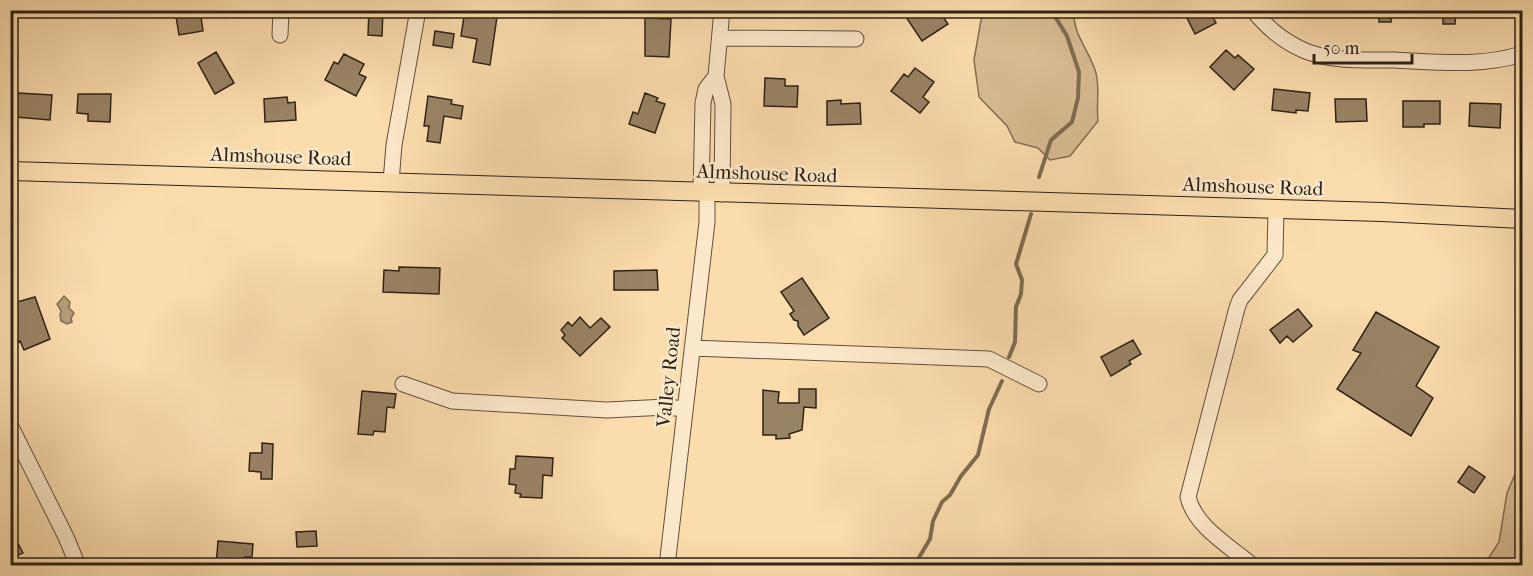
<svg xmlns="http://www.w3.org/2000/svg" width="1533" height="576" font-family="'IM FELL French Canon',serif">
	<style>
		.green { fill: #d8bc93; stroke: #836f54; stroke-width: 1.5 }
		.water { fill: #b59d7a; stroke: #7f6c52; stroke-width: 1.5 }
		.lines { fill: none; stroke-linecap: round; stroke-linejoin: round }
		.stream { stroke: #7f6c52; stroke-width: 4 }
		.building { fill: #998365; stroke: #2e2216; stroke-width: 1.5 }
		.minor-casing { stroke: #61503c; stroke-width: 17 }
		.major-casing { stroke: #2e2216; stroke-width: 20 }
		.minor { stroke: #fce8ca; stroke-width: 15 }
		.major { stroke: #fbdcad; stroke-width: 18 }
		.labels { text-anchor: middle; stroke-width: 5; stroke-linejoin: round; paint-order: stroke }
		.street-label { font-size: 20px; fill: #2e2216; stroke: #fce8ca }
	</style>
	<rect width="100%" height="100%" fill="#fbdcad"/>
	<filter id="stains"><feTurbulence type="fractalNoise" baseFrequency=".00333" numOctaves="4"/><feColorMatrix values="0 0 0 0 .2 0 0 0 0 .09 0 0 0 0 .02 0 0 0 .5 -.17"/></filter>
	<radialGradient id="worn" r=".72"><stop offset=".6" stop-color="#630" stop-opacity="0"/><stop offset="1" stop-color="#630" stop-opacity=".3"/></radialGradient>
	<path class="green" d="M986,11H1074C1072,34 1090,51 1096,73C1100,89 1096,105 1098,121L1070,156L1050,160L1038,148L1015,142L1007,126L979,97L974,60L981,20Z
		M1522,458V565H1484L1499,542L1507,493Z"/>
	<path class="water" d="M64,296L70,302L69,308L74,313L71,318L72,322L67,324L61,321L60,315L61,311L57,304Z"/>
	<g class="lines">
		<path class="stream" d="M1039,177L1051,140L1072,122L1078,98L1079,72L1067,36L1051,10
			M1009,357L1015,342L1016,307L1021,294L1022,280L1016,264L1031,214
			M914,566L930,539L933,521L942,502L950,495L961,476L978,455L989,409L1002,381"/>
	</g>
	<path class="building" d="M175,10H200L203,31L179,35Z
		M369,10H383L382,36L368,35Z
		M465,10H498L490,65L473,62L477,39L461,36Z
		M1183,10H1209L1216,23L1195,34Z
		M1379,10H1392L1391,22H1379Z
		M1443,10H1456L1455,24H1443Z
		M902,11H939L948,24L922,41Z
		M645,18L671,19L669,57L645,56Z
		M435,31L454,34L452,48L433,45Z
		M1226,50L1235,58L1238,55L1254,69L1234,90L1210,67Z
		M216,52L234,83L215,94L198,63Z
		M344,54L364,64L359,74L366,77L356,96L325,80L334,62L338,64Z
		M915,68L934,82L923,97L929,102L920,113L891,91L904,74L908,77Z
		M765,78L785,79V86H798L797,107L764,106Z
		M1274,89L1310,93L1308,111L1296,110V113L1272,110Z
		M18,93L52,95L50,120L16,117Z
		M645,93L658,98L656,101L665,104L655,133L629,124L633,112L638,114Z
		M78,94H111L110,122L88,121V114L77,113Z
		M428,96L452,100L451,104L463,106L461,119L444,116L440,143L427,141L429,126H424Z
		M287,97L288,103L295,102L296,120L265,122L264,99Z
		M1335,99H1366L1367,121L1336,122Z
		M841,100V104L860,103L861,124L827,125V101Z
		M1403,101H1440V124H1424V127H1403Z
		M1470,103L1501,104L1500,128L1469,126Z
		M399,267L440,268L439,294L383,292L384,270L399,271Z
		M657,270L658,290H614V271Z
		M802,278L829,318L804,335L798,326V321L794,320L790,314L794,311L781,292Z
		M35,297L50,339L24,350L20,341L18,342L10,324V304Z
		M1298,309L1312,326L1293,342L1287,336L1280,343L1270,330Z
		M1376,312L1439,347L1416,386L1433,398L1411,436L1337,389L1361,353L1353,350Z
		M580,317L590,328L601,318L610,327L580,356L562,338L565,335L561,330L568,322L572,326Z
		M1133,340L1141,354L1129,361L1131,364L1111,376L1101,357Z
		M799,389H816V408L804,407L802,430L789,434L790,438L776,439V435H763V390L779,392L778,403H799Z
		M362,391L396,394L394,408L387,407L385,432L374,431L373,435L358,434Z
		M262,443L273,444L272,479H261V472L249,471L250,453H262Z
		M516,456L553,458L552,476L543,475L542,498L520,497L521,494L515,493L516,485L509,484L510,469H515Z
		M1469,466L1485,477L1474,493L1458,482Z
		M10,528L23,553L10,559Z
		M316,531L317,546L297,547L296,532Z
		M218,541L253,544L252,557H245L244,566H216Z"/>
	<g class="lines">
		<g class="minor-casing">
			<path id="minor" d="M722,10L716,76L723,104L722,194
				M1253,10C1267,28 1283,41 1303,50C1330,62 1365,60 1394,60C1437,62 1481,67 1522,54
				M280,35L281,10
				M720,38L856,39
				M391,182L394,145L418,10
				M701,193L703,103L706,89L716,76
				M692,348L989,359L1039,384
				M403,384L452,401L607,410L666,407L685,409
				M10,425L66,537L78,566
				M667,566L707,222V193
				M1253,566C1230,546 1195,527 1188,497L1237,308L1240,300L1275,255L1276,209"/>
		</g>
		<g class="major-casing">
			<path id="major" d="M10,171L1382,212L1522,219"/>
		</g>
		<use href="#minor" class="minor"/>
		<use href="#major" class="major"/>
	</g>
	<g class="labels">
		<g class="street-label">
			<text transform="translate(281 156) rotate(2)" y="7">Almshouse Road</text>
			<text transform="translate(767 173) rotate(2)" y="7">Almshouse Road</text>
			<text transform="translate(1253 186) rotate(2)" y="7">Almshouse Road</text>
			<text transform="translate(668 377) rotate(-84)" y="7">Valley Road</text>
		</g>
	</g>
	<rect width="1533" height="576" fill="none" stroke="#fbdcad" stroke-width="36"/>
	<rect x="12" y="12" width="1509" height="552" fill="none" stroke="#2e2216" stroke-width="3"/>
	<rect x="18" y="18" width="1497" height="540" fill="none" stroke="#2e2216" stroke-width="1.5"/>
	<path d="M1314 54v9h98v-9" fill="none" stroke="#2e2216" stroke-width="3"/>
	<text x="1323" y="54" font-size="18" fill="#2e2216" stroke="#fce8ca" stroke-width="4.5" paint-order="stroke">50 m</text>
	<rect width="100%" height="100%" filter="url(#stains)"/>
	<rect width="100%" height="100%" fill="url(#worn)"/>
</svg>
